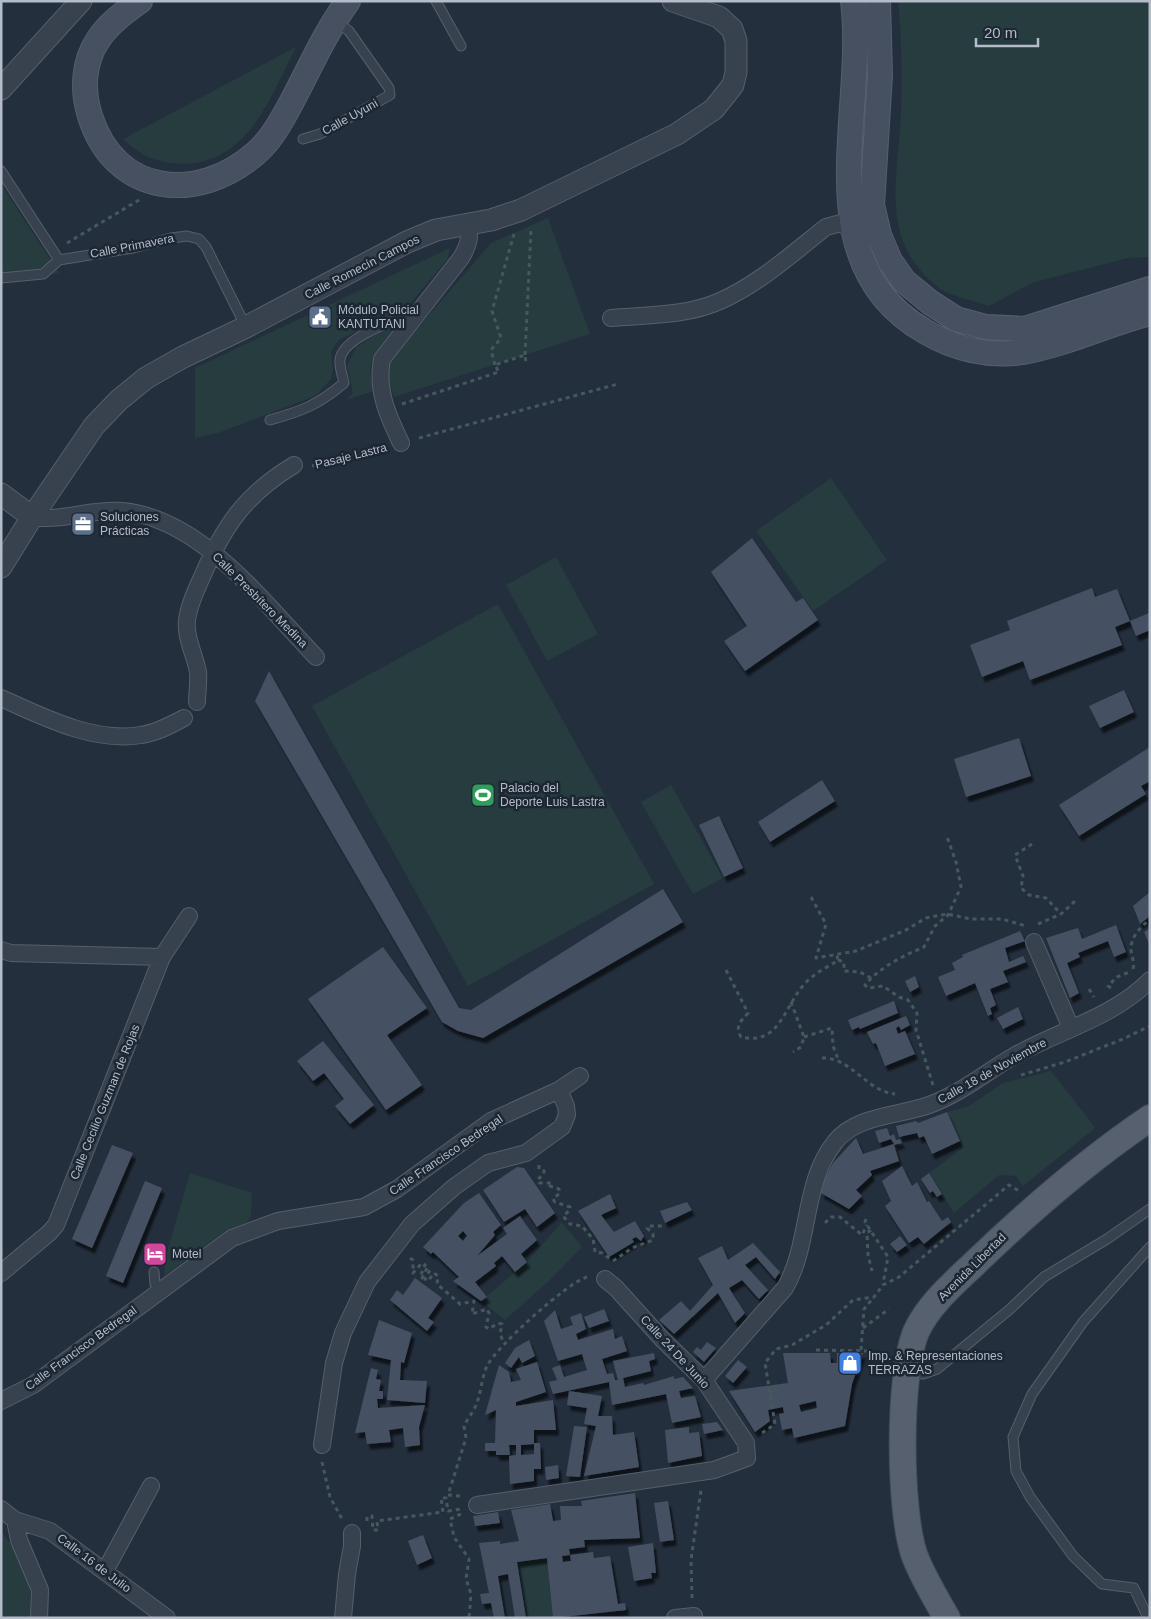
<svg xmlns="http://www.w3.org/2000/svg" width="1151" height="1619" font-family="Arial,sans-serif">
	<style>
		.green { fill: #263c3f }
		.building { fill: #455162; fill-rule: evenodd; filter: url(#shadow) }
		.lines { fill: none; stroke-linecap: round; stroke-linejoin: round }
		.service-casing { stroke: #565f6c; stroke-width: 11 }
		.minor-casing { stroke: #565f6c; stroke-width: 18 }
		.tertiary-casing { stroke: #565f6c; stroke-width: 23 }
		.secondary-casing { stroke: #565f6c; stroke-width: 26 }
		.primary-casing { stroke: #414a57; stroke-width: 28 }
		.path { stroke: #44595c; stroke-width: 3; stroke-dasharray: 4 4; stroke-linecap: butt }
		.service { stroke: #38414e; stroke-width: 9 }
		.minor { stroke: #38414e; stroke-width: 16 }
		.tertiary { stroke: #38414e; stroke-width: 21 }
		.secondary { stroke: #465061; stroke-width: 24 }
		.primary { stroke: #56606e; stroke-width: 26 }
		.labels { text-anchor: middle; stroke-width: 5; stroke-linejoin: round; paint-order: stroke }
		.street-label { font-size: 12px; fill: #b4bcc9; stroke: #1d2633 }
		.poi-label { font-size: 12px; fill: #b4bcc9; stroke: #1d2633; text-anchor: start }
	</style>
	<defs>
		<filter id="shadow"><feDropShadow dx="3" dy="5.5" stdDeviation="1" flood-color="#0009"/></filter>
	</defs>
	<rect width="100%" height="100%" fill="#242f3e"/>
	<path class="green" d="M898,1H1150V257L1128,258L1034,282L989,306C976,301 950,296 939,288C878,240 898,180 901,115C902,78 902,38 898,1Z
		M296,47C271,96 249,162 184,164C160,164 140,156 123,139Z
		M1,184L59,273L1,283Z
		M548,218L590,334L394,397L386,372L392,358L491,243Z
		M450,248L447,260L409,305L339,340L331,351L333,369L331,379L315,396L218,433L195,438V368Z
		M402,322C380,348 363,355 374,391L346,400L353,393L347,366L356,348L375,335Z
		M831,478L887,560L813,611L756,531Z
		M556,557L598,634L547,661L506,585Z
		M498,604L654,884L468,986L312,706Z
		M671,785L723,878L693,894L641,802Z
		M1051,1071L1094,1126V1129L1023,1186L1016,1176L999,1175L954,1213L929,1173L963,1148L947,1112L969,1106L1003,1083Z
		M190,1173L252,1193L251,1213L248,1222L227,1230L164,1276L165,1259Z
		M562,1222L582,1247L548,1282L505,1320L481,1301L527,1262Z
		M1,1532C26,1561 32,1580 31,1618H1Z
		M547,1558L553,1618H526L517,1562Z"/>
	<path class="building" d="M752,538L796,602L803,598L818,620L745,671L724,641L747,626L711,572Z
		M1092,588L1095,597L1117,589L1130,621L1149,613L1150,630L1136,636L1130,621L1115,627L1122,645L1030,680L1023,661L982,677L970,645L1010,630L1007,621Z
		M269,671L459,1008L471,1010L663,889L683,922L483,1038L458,1031L442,1022L255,701Z
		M1124,690L1134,712L1100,728L1089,706Z
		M1019,738L1031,776L966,797L954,759Z
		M1150,747V781L1141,786L1146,794L1079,836L1059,805Z
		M822,780L835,801L770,842L758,822Z
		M719,816L743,868L724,877L699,825Z
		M1150,892V916L1140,924L1133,906Z
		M1116,925L1126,952L1114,957L1108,941L1078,953L1080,957L1067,963L1079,993L1070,998L1046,938L1078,928L1082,939Z
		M1150,928V946L1144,932Z
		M1020,931L1025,941L1005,948L1009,962L1023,956L1026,962L1003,971L1008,982L990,989L996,1005L990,1008L992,1014L988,1016L975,983L946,996L938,977L955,970L952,963L963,957L962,955Z
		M383,947L427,1008L387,1035L422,1085L386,1110L308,999Z
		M915,976L919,987L910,992L905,981Z
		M894,1001L898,1013L860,1029L859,1027L852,1030L848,1020Z
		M1018,1007L1023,1019L1003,1029L997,1018Z
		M906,1016L910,1025L901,1030L899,1026L896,1028L898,1034L905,1031L915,1054L885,1066L876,1043L873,1044L867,1032Z
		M323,1041L374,1105L350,1124L335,1106L344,1099L324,1073L313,1081L297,1061Z
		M947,1112L960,1141L932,1154L924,1136L919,1138L917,1133L899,1137L896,1126L916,1121L918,1123Z
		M887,1128L890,1136L894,1134L896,1140L900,1139L902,1143L894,1145L899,1161L870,1171L872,1175L856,1190L862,1196L849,1209L821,1193L822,1184L833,1163L856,1138L863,1154L894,1144L891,1139L879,1143L875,1131Z
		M112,1145L133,1153L92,1248L72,1239Z
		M902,1166L912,1186L917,1182L927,1202L929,1201L942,1221L948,1217L951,1222L924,1244L918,1237L909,1243L885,1206L891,1201L882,1181Z
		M517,1167L524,1168L555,1213L537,1227L525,1209L504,1222L483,1190Z
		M929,1173L942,1194L937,1197L933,1191L930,1193L921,1179Z
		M145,1181L162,1188L123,1283L106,1276Z
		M479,1193L501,1225L493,1232L495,1235L477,1256L507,1234L503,1228L520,1216L537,1240L521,1254L527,1262L515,1272L502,1256L494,1263L496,1266L475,1282L487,1297L481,1301L453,1281L459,1277L433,1252L431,1254L423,1247L464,1203ZM463,1231L467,1236L463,1241L458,1236Z
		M610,1194L616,1208L601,1215L614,1232L635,1221L644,1236L641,1241L636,1237L632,1239L634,1242L609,1257L578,1211Z
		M687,1202L692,1210L665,1223L660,1211Z
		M900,1236L907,1245L897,1252L890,1244Z
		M753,1243L780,1272L775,1279L756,1257L745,1265L768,1290L759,1299L742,1280L729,1288L745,1313L735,1323L718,1293L674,1334L659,1320L681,1301L690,1311L713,1285L698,1258L722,1246L728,1260Z
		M415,1278L442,1298L428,1318L434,1322L427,1331L390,1300L397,1290L403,1295Z
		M604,1309L609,1321L589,1328L584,1317Z
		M555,1310L561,1329L573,1325L570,1317L581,1313L586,1329L576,1334L578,1340L613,1329L615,1339L622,1336L627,1351L602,1359L607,1374L613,1373L615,1380H618L613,1361L654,1353L655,1359L649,1361L651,1371L623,1378L625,1387L643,1383L644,1385L674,1376V1379L683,1377L693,1388L679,1391L681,1398L695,1396L701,1417L672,1423L666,1394L612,1405L609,1382L553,1394L549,1382L557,1380L552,1368L560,1365L564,1377L587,1370L582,1354L558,1361L544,1321Z
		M379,1320L412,1333L404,1363L401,1362L400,1380L427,1381L425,1403L387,1400L391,1360L368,1355Z
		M529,1340L535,1356L522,1363L519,1357L511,1368L505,1363L515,1348Z
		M707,1342L716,1348L704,1362L693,1352L697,1347L701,1350Z
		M783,1353H830L831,1363H837V1353H863L852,1384L845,1426L794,1438L792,1428L782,1430L779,1414L784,1413L783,1407L768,1410L770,1421L755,1432L729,1391L788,1383ZM816,1401L817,1408L801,1412L799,1405Z
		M738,1360L747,1367L733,1383L725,1376Z
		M537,1362L546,1392L516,1402V1406L553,1400L556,1430H534V1443H540L541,1469H534V1481L510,1484L509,1456L516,1455V1445H509L510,1455H496V1451H485V1443H495L496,1410L485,1415L499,1365L509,1372L511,1382L521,1380L516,1369ZM534,1444V1454L521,1455V1445Z
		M371,1368L378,1370L376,1379L381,1380L379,1391H383V1399H377L378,1408L425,1405L419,1427L420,1445L405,1447L403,1428L389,1430L391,1442L367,1444L365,1432L355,1433Z
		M569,1391L602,1396L598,1416H612L613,1435L634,1432L639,1467L584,1476L596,1426L584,1424L587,1408L567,1405Z
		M717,1422L723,1430L704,1434L702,1424Z
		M574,1426L587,1427L580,1477L566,1476Z
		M689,1427V1433L699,1432L702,1456L668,1463L665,1430Z
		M558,1465L559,1478L546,1480L545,1467Z
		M635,1493L640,1538L584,1540L585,1547L569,1549L570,1555L593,1552L594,1558L610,1556L618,1604L625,1603L626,1610L553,1618L547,1558L517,1562L526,1618H515L508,1574L498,1576L505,1618H494L491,1603L482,1604L480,1594L489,1593L479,1543L500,1541V1544L519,1541L511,1510L550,1504L553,1521L561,1520L560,1506H582L581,1501ZM570,1555L571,1561L563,1562L562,1556Z
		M668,1501L674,1540L660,1542L654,1503Z
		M498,1512L500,1523L475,1526L473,1516Z
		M423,1535L432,1558L417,1565L408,1541Z
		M653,1543L656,1573H651L652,1578L634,1581L628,1547Z"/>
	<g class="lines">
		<g class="service-casing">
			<path id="service" d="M436,1L461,46
				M303,139L320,134L390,95L389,88L349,31L336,22
				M1,171L59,260
				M1,278L43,274L59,260L133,248L171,238L187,236L199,239L206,247L246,327
				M270,420C302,411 318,405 344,383C343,377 339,367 340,360C342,337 397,320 416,311
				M154,1272L155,1284L159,1290
				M910,1372L923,1374L937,1369L1009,1310L1044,1277L1107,1239L1150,1209
				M1148,1618L1134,1588L1102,1584L1073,1556L1030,1497L1016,1471L1013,1437L1032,1394L1083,1322L1150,1247"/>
		</g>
		<g class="minor-casing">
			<path id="minor" d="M611,318C646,315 687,316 720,301C759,284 793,253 826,227L841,223L853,231
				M401,443C388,416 376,390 382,359L461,258C468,246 471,238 468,224
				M32,517C62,522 92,508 122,511C201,518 265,604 316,657
				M1,698C43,717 94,743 141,735C156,733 171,725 184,718
				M197,702C197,693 199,682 198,672C195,655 185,638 187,620C189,605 196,590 202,577C224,525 246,494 294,465
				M1034,942L1071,1028
				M1,950L11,953L162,957
				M1,1273L49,1233L56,1225L162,957L189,916
				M704,1380L785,1288C811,1243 802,1183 835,1142C856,1115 899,1116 929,1105C960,1094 986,1072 1014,1056C1058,1031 1114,1017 1150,980
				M1,1401L33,1385L232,1238L278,1221L364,1207L397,1189L491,1121L559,1090L580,1076
				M322,1445L334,1363L343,1333L367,1282L412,1224L454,1187L488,1163L526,1153L562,1127L567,1115L566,1106L559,1090
				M477,1505L714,1470L747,1458L746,1443L704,1380L662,1339L616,1288L605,1279
				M1,1509L15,1520L19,1540L40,1590L39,1618
				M15,1520L50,1531L167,1618
				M105,1571L151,1486
				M343,1618L347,1574L352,1546V1533
				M675,1618L694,1616"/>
		</g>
		<g class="tertiary-casing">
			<path id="tertiary" d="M1,89L81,1
				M1,494L32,517
				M1,567L32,517L94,426L119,400L146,378L183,357L246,327L407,242L436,230L491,220L521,210L677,134L714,109L733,85L736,72V41L732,29L719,17L673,1"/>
		</g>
		<g class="secondary-casing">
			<path id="secondary" d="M140,1C125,12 108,24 98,40C83,62 82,91 90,116C115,196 198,204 256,153C271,140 280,123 289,107C308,72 324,34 348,1
				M853,1C867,113 804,263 926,332C955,349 989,357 1023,352C1067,344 1107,324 1150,313
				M878,1L880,75L872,205L879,235L890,261L904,281L931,303L956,319L986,327L1025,329L1150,289"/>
		</g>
		<g class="primary-casing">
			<path id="primary" d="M947,1618C935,1597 922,1576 914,1554C899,1508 898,1376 916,1332C928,1305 954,1283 975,1263C1029,1211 1088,1160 1150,1118"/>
		</g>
		<path class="path" d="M67,243L139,200
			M525,355L531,229
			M495,365L491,350L501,338L492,311L514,234
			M402,404L499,372L495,365L525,355L526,363
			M419,438L618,384
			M312,466L384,448
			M1032,844L1015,855L1023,876L1021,888L1029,895L1046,898L1061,914
			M811,897L826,924L816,958L856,951L906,930L926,918L947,914L971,919H1002L1026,926
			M1038,924L1061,914L1075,901
			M838,960L844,962V971L860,972L871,978
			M1133,969C1135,961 1131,956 1131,949C1131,936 1141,927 1150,919
			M726,970L748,1013C740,1022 735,1026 741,1037C784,1047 784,998 812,977C820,970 830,966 838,960L837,955
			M1111,988L1108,986L1117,977L1129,972
			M1089,989L1094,997
			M791,1002L804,1037L801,1047L793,1052
			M804,1037L832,1028L833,1046L839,1061
			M822,1058C851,1057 866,1091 895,1094
			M1021,1075L1065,1062L1123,1039L1150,1026
			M933,1085L916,1030L917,1013L908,1000L899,997L883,986L868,988L865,985C880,967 903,956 924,947L935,926L948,915L961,887L956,862L946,834
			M539,1165V1169L544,1171V1174L538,1179L539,1183H552L550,1186L559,1189L560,1193L553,1199L555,1202L570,1207L569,1211L563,1216L570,1224L582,1226L593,1239L595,1252L602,1253L613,1261
			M866,1219L865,1222L888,1257L883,1284
			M825,1223L831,1217H840L862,1235L867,1225
			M871,1230L867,1233L868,1255L872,1271
			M410,1258L413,1260V1273L422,1263L425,1265L420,1277L422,1278L427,1268L430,1270L425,1279L428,1281L434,1273L438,1276L437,1284L460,1304L474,1301L472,1314L487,1309L489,1313L486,1327L489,1329L498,1323L502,1324L500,1334L504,1343
			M613,1261L632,1248L653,1240V1234L647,1228L648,1226H662
			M863,1328L889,1309
			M816,1350L868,1351
			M861,1350L864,1309L874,1297
			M762,1433L775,1424L765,1363L776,1349L792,1345L826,1325L853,1300L874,1297L883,1285L899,1277L1009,1185L1019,1191
			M322,1462L330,1497L342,1519
			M460,1496L448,1495L466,1438L464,1426C468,1418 474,1411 477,1403C481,1391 482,1377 487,1366C496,1347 568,1282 587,1277
			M461,1514L450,1519L454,1537L469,1559L466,1579L471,1594L469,1618
			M367,1521V1517L372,1516L373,1530H378L377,1521L443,1512L441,1498H446L448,1511L461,1509
			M692,1598L691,1560L701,1490"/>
		<use href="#service" class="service"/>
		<use href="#minor" class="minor"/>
		<use href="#tertiary" class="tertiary"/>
		<use href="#secondary" class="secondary"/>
		<use href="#primary" class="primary"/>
	</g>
	<defs>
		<g id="civic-square" transform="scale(1.25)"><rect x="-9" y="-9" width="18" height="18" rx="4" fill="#5c6f8a" stroke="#1d2633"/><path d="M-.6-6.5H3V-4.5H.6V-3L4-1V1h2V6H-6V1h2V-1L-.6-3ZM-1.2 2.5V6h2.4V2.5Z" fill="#fff"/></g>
		<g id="office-square" transform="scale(1.25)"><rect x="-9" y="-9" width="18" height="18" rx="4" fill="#5c6f8a" stroke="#1d2633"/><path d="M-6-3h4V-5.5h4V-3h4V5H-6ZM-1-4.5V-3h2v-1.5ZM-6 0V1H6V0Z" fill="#fff"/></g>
		<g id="stadium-square" transform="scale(1.25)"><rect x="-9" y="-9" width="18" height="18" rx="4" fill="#2e9e5b" stroke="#1d2633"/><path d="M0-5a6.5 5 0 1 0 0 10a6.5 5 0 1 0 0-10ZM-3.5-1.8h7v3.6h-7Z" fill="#fff"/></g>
		<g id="hotel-square" transform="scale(1.25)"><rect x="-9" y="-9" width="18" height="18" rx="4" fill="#d1479c" stroke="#1d2633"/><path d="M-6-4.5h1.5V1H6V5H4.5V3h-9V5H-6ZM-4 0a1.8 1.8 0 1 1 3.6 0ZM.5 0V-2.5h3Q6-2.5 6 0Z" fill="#fff"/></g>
		<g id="shop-square" transform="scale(1.25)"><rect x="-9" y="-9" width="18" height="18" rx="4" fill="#3f7fe0" stroke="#1d2633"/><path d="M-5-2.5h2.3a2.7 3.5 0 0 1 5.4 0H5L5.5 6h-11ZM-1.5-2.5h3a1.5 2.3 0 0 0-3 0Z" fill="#fff"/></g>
	</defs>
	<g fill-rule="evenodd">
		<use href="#civic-square" x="320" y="317"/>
		<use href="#office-square" x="83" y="524"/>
		<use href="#stadium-square" x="483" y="795"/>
		<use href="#hotel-square" x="155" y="1254"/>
		<use href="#shop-square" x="850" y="1363"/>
	</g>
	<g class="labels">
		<g class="street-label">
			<text transform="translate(350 117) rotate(-29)" y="4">Calle Uyuni</text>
			<text transform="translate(132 246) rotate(-11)" y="4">Calle Primavera</text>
			<text transform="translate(362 267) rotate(-27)" y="4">Calle Romecín Campos</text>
			<text transform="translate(351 456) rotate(-14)" y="4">Pasaje Lastra</text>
			<text transform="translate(260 600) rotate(45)" y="4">Calle Presbítero Medina</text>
			<text transform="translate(992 1071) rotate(-29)" y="4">Calle 18 de Noviembre</text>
			<text transform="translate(105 1102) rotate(-68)" y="4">Calle Cecilio Guzman de Rojas</text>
			<text transform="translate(446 1155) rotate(-34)" y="4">Calle Francisco Bedregal</text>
			<text transform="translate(972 1267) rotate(-45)" y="4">Avenida Libertad</text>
			<text transform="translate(81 1348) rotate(-36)" y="4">Calle Francisco Bedregal</text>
			<text transform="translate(675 1352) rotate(47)" y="4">Calle 24 De Junio</text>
			<text transform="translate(94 1563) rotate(37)" y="4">Calle 16 de Julio</text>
		</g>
		<g class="poi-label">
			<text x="338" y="314">Módulo Policial<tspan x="338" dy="14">KANTUTANI</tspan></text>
			<text x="100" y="521">Soluciones<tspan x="100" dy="14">Prácticas</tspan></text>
			<text x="500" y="792">Palacio del<tspan x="500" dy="14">Deporte Luis Lastra</tspan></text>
			<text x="172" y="1258">Motel</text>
			<text x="868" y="1360">Imp. &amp; Representaciones<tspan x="868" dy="14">TERRAZAS</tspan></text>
		</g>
	</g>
	<rect width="1151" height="1619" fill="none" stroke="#b4bcc9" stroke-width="5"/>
	<path d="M976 38v8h62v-8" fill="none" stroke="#b4bcc9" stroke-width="2.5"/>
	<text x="984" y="38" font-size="15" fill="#b4bcc9" stroke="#1d2633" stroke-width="4" paint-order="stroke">20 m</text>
</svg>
